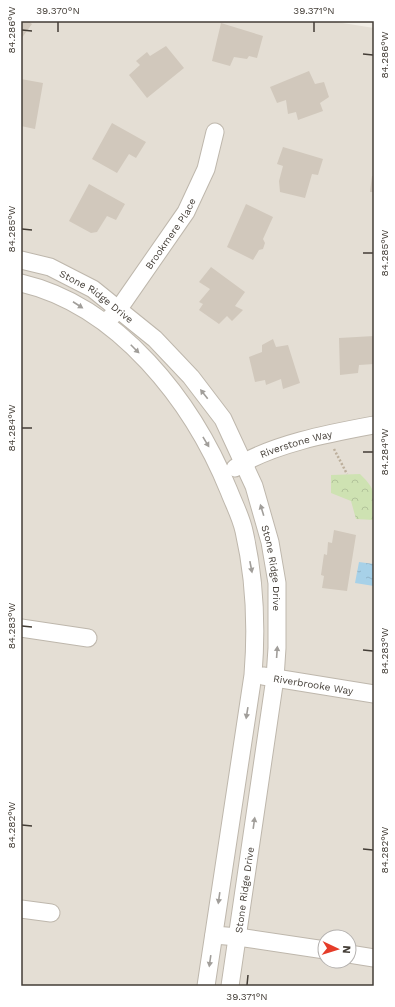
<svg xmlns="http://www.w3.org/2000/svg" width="395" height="1007" font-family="'Work Sans',sans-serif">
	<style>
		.residential { fill: #e4ded4; fill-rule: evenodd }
		.park { fill: url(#park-crowns) }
		.water { fill: url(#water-ripples) }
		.building { fill: #d1c8bc }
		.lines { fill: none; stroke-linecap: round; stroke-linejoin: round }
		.street-casing { stroke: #beb7ac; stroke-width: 19 }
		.path { stroke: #bcaf9c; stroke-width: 2.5; stroke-dasharray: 2 2; stroke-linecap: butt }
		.street { stroke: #fff; stroke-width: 17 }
		.oneway { fill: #a19e9a }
		.ticks { fill: none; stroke: #433d36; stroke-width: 1.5 }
		.labels { text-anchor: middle; stroke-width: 4; stroke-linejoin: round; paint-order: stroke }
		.street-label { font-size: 10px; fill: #433d36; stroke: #fff }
		.neatline { fill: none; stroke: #433d36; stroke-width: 1.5 }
		.ticks-label { font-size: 10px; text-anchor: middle; fill: #433d36 }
	</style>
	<defs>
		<pattern id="park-crowns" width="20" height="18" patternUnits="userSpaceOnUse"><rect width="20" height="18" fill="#cee2b2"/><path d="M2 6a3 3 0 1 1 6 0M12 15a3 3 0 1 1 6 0" fill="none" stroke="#b2c39a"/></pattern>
		<pattern id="water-ripples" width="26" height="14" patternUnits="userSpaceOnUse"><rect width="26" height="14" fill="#a7d1e8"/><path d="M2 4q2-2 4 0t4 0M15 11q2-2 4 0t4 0" fill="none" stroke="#91b4c8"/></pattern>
	</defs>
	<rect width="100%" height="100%" fill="#f1ede5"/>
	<path class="residential" d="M21,21H330L374,28V986H21ZM325,937H349V961H325Z"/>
	<path class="park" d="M360,474C378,491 374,496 374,520L356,519L351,501L331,493V475Z"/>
	<path class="water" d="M359,562L374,564V586L355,583Z"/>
	<path class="building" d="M21,21H28L32,24L21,39Z
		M221,23L263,36L257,58L249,56L247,59L234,57L230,66L212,61Z
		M166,46L184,68L147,98L129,75L140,65L136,61L147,52L150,56Z
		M309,71L315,84L324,82L329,97L320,103L323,111L298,120L296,112L288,114L286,100L277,103L270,87Z
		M21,79L43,83L35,129L21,126Z
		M112,123L146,142L136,158L129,154L117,173L92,159Z
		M283,147L323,159L318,175L312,174L305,198L280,192L279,181L283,166L277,164Z
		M372,176H374V192H370Z
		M89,184L125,204L116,220L107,216L97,232L91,233L69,221Z
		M246,204L273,217L263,239L265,243L263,249L259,250L253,260L227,247Z
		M211,267L245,292L235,306L243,310L232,321L227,316L219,324L199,310L203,304L199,302L210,289L199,282Z
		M374,336V364L359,365L358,373L340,375L339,338Z
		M273,339L276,347L288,345L300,383L283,389L281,379L266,385L265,380L255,382L249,357L262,352V345Z
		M334,530L356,535L347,591L322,588L324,576L321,575L324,554L327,555L328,542L332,543Z"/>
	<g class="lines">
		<g class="street-casing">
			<g id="street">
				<path id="s1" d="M21,260L50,267L93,289L155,339L191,377L223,419L254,486L270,542L277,583V648L275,678L230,986"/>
				<path d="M21,283C119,306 193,402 229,491C234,504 241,517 244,531C255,579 257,625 253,675L206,986"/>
				<path id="s2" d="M110,318L118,310L186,212L206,169L215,132"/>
				<path id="s3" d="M235,468C271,444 331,433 374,425"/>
				<path d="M21,628L88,638"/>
				<path id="s4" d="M263,676L374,694"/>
				<path d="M21,909L51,913"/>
				<path d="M214,935L238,937L325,950"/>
				<path d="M349,954L374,958"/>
			</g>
		</g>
		<path class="path" d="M334,449L347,474"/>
		<use href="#street" class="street"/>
	</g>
	<defs><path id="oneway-solid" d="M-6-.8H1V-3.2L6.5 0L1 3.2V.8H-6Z"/></defs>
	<g class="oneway">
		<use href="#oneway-solid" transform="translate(78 305) rotate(33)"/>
		<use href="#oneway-solid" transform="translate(135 349) rotate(45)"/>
		<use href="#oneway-solid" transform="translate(204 394) rotate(-128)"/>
		<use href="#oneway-solid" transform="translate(206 442) rotate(59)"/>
		<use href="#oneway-solid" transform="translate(262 510) rotate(-107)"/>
		<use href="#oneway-solid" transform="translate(251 567) rotate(79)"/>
		<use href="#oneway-solid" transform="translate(277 652) rotate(-86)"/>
		<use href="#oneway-solid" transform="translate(247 713) rotate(99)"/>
		<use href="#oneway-solid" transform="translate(254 823) rotate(-82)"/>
		<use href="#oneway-solid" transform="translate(219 898) rotate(98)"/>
		<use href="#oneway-solid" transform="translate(210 961) rotate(98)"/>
	</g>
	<path class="ticks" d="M22,30L32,31M58,32V22M314,32V22M363,54L373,55M22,229L32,230M363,253H373M22,428H32M363,452H373M22,626L32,627M363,650L373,651M22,825L32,826M363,849L373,850M247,985L248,975"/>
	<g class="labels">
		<g class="street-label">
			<text dy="4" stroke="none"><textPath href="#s2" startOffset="104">Brookmere Place</textPath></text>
			<text dy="4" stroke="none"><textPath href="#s1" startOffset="85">Stone Ridge Drive</textPath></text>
			<text dy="4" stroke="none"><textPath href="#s3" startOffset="66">Riverstone Way</textPath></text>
			<text dy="4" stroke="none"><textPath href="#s1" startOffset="421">Stone Ridge Drive</textPath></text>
			<text dy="4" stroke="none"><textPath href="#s4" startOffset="51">Riverbrooke Way</textPath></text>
			<text transform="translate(244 890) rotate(-82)" y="4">Stone Ridge Drive</text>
		</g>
	</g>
	<rect width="395" height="1007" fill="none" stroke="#ffffff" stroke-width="44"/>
	<g transform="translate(337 949) rotate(94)"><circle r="19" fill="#ffffff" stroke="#b4b1af"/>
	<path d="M0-3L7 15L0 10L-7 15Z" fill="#e53c29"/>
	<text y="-6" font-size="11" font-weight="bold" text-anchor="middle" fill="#433d36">N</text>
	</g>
	<rect x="22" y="22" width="351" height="963" class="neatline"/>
	<g class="ticks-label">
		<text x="58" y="14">39.370°N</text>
		<text x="314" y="14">39.371°N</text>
		<text transform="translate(11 30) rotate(-90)" y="4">84.286°W</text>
		<text transform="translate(384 55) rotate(-90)" y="4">84.286°W</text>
		<text transform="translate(11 229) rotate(-90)" y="4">84.285°W</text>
		<text transform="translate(384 253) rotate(-90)" y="4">84.285°W</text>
		<text transform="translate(11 428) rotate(-90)" y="4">84.284°W</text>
		<text transform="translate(384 452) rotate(-90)" y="4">84.284°W</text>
		<text transform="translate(11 626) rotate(-90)" y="4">84.283°W</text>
		<text transform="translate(384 651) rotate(-90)" y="4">84.283°W</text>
		<text transform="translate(11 825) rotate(-90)" y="4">84.282°W</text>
		<text transform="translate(384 850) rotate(-90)" y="4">84.282°W</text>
		<text x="247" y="1000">39.371°N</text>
	</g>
</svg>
